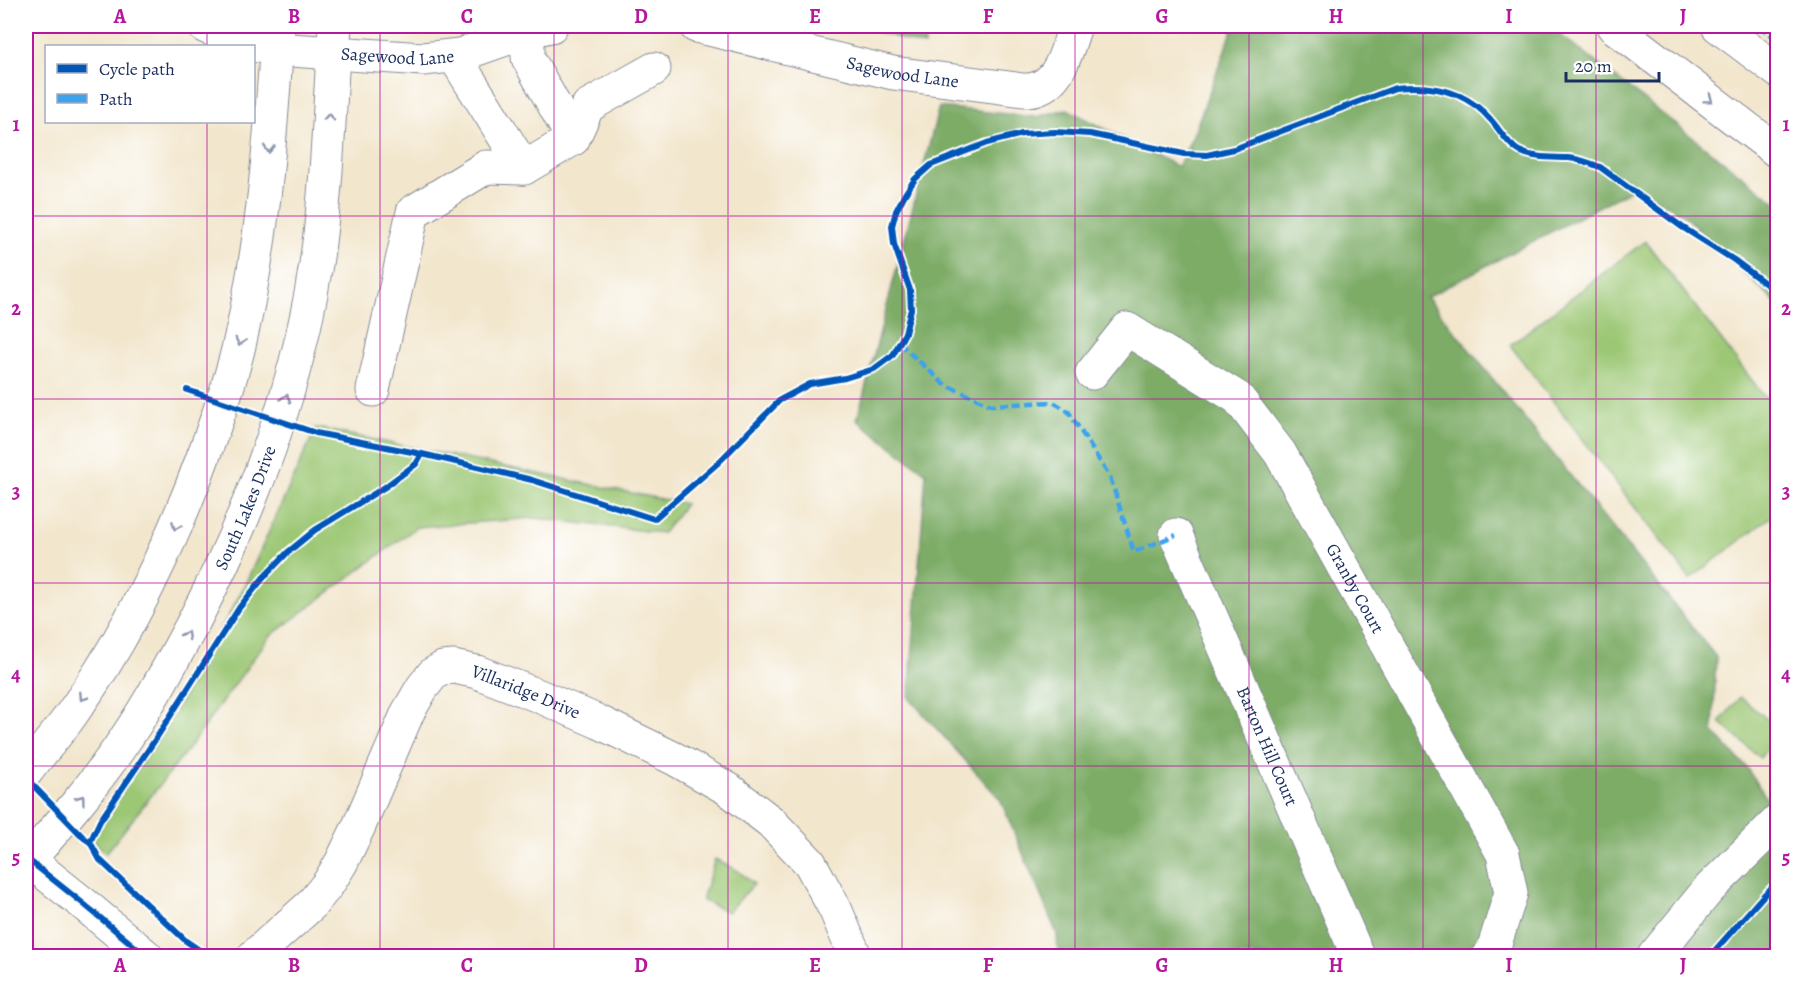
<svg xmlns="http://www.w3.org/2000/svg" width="1803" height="982" font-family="Alegreya,serif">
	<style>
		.green { fill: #9cc774; stroke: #5c7b69; stroke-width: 1.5 }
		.forest { fill: #7dac66; stroke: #4c6e62; stroke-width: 1.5 }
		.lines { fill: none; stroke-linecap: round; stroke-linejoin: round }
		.minor-casing { stroke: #868a95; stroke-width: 35 }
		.major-casing { stroke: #868a95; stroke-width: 35 }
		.minor { stroke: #fff; stroke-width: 33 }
		.major { stroke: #fff; stroke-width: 33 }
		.quiet { stroke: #3da3ed; stroke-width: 4.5; stroke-dasharray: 9 4.5; stroke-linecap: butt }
		.cycleway-casing { stroke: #fff; stroke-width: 10 }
		.cycleway { stroke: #0057b8; stroke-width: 6 }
		.oneway { stroke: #8d97ae }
		.grid { fill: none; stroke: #b5179e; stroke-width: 1.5; stroke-opacity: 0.55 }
		.labels { text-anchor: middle; stroke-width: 5; stroke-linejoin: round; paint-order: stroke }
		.street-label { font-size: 18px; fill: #1b2f5e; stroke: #fff }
		.neatline { fill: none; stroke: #b5179e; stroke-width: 2 }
		.grid-label { font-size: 20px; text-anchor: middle; font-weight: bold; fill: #b5179e }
	</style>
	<rect width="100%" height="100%" fill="#fff"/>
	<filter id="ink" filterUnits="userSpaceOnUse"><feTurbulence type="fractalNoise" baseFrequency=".0167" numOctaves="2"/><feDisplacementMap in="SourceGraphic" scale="12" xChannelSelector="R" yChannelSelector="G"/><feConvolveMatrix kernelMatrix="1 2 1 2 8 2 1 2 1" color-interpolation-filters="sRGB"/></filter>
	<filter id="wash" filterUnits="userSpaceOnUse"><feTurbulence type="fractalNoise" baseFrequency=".008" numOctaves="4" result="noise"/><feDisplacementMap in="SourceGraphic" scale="24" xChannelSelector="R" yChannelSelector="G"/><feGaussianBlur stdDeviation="1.35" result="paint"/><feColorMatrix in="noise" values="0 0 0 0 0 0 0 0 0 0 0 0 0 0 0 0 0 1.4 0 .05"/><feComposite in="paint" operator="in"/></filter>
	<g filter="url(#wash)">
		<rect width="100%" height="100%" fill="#f2e6cc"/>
		<path class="green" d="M1645,241L1777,413V512L1690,579L1510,345Z
			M316,428L685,504L663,533L534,518L417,527L269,637L188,749L106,853L90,837L163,733L243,589Z
			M1740,697L1777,727V736L1760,758L1720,722Z
			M715,859L738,871L754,884L728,912L702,900Z"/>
		<path class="forest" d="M866,26H928L924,46L865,28Z
			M1234,26H1549L1777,203V304L1681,213L1636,187L1427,297L1716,657L1713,732L1746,767L1777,814V956H1058L1057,934L1000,799L909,698L926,473L857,420L939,107L1036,117L1067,109L1178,167L1194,133Z"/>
	</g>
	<g filter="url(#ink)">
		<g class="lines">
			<g class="minor-casing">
				<g id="minor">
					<path id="s1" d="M204,26L242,43L276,49L423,59L460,55L528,31L551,26"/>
					<path id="s2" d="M696,26L893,73L1023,90C1028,90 1033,90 1037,88C1061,81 1068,46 1075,26"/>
					<path d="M454,56L524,168L573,139L528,58V31L530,26"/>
					<path d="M573,139L588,106L654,69"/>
					<path id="s3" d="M1092,373L1127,329L1238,398L1280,453L1503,854L1511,893L1494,947L1489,956"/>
					<path d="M373,390L413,212L486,167L524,168"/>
					<path id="s4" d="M1176,535L1358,956"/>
					<path id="s5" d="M254,956L311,905L328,884L341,863L359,826L408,712L422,688L433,674L443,668L454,667L477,672L539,696L599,722L675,759L728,789L771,822L810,863L836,911L855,956"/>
					<path d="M1654,956L1708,890L1778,821"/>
				</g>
			</g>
			<g class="major-casing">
				<g id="major">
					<path d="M1613,26L1778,152"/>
					<path d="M1718,26L1778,71"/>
					<path d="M26,772C40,753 57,735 71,715C129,634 172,543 206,449C219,414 232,377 240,341C264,238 271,131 278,26"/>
					<path d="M26,858L85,905L146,956"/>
					<path id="s6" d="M26,863C61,823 96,783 126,738C151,701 172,662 193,623C252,510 297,390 316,264C328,185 329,105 335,26"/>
				</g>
			</g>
			<use href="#minor" class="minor"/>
			<use href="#major" class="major"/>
			<path class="quiet" d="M1759,26L1778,40
				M899,343L944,384L991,405L1053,402L1068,411L1110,477L1134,552L1176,535"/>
			<g class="cycleway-casing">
				<path id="cycleway" d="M187,390L316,433L422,454L532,480L654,519L719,462L780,400L810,384L845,378L874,369L893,355L905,333L911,309L910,290L894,244L892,226L896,211L905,194L915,179L931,165L987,143L1022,134L1055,132L1090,134L1184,154L1207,155L1234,149L1395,88C1431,84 1467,91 1491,120C1500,130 1507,144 1519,151C1535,159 1552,157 1569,158C1580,159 1590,163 1600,167L1682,227L1734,260L1778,293
					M26,778L84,838L90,842
					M26,858L85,905L146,956
					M208,956L186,941L100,860L90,842L100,821L157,737L239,608L264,577L288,552L315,530L385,487L416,464L422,454
					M1710,956L1764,895L1778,882"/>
			</g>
			<use href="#cycleway" class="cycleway"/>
		</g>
		<defs><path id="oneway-chevron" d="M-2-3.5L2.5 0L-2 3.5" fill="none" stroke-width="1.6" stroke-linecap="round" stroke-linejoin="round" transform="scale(1.5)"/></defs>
		<g class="oneway">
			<use href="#oneway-chevron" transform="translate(1709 99) rotate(37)"/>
			<use href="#oneway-chevron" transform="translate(329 117) rotate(-86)"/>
			<use href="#oneway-chevron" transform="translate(269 149) rotate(94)"/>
			<use href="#oneway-chevron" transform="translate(240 342) rotate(104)"/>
			<use href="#oneway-chevron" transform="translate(286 398) rotate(-73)"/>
			<use href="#oneway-chevron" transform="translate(176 526) rotate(113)"/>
			<use href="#oneway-chevron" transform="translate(186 635) rotate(-62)"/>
			<use href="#oneway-chevron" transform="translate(83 697) rotate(123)"/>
			<use href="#oneway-chevron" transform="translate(81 799) rotate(-53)"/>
		</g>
	</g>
	<path class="grid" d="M207,26V46M380,26V956M554,26V956M728,26V956M902,26V956M1075,26V956M1249,26V956M1423,26V956M1596,26V956M207,122V956M26,216H1778M26,399H1778M26,583H1778M26,766H1778"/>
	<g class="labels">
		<g class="street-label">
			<text dy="6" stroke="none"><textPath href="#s1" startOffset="198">Sagewood Lane</textPath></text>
			<text dy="6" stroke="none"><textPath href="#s2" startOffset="212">Sagewood Lane</textPath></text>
			<text dy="6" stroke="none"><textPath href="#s6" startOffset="420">South Lakes Drive</textPath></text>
			<text dy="6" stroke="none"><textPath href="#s3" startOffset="411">Granby Court</textPath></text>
			<text dy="6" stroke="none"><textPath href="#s5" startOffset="438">Villaridge Drive</textPath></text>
			<text dy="6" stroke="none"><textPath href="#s4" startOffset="230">Barton Hill Court</textPath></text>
		</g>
	</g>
	<rect width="1803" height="982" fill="none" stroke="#fff" stroke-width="66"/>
	<rect x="45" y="45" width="210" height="78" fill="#ffffff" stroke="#a4acbf" stroke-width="1.5"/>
	<rect x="57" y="64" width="30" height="9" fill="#0057b8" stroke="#a4acbf" stroke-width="1.5"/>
	<text x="99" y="75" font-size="18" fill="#1b2f5e">Cycle path</text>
	<rect x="57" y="94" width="30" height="9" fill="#3da3ed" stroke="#a4acbf" stroke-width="1.5"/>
	<text x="99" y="105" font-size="18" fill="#1b2f5e">Path</text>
	<path d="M1566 72v9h93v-9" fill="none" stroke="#1b2f5e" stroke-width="3"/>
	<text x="1575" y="72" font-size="18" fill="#1b2f5e" stroke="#ffffff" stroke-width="4.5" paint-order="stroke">20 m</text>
	<rect x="33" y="33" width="1737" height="916" class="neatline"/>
	<g class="grid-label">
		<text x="120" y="23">A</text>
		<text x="294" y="23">B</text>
		<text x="467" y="23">C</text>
		<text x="641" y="23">D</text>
		<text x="815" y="23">E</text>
		<text x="988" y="23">F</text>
		<text x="1162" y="23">G</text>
		<text x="1336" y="23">H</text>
		<text x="1509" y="23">I</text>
		<text x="1683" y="23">J</text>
		<text x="16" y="131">1</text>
		<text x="1786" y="131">1</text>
		<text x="16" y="315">2</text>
		<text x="1786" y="315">2</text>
		<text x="16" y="498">3</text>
		<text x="1786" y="498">3</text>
		<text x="16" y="681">4</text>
		<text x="1786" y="681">4</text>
		<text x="16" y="864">5</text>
		<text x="1786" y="864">5</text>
		<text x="120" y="972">A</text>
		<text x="294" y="972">B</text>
		<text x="467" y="972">C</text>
		<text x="641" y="972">D</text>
		<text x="815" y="972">E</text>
		<text x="988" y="972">F</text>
		<text x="1162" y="972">G</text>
		<text x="1336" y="972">H</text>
		<text x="1509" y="972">I</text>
		<text x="1683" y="972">J</text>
	</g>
</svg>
